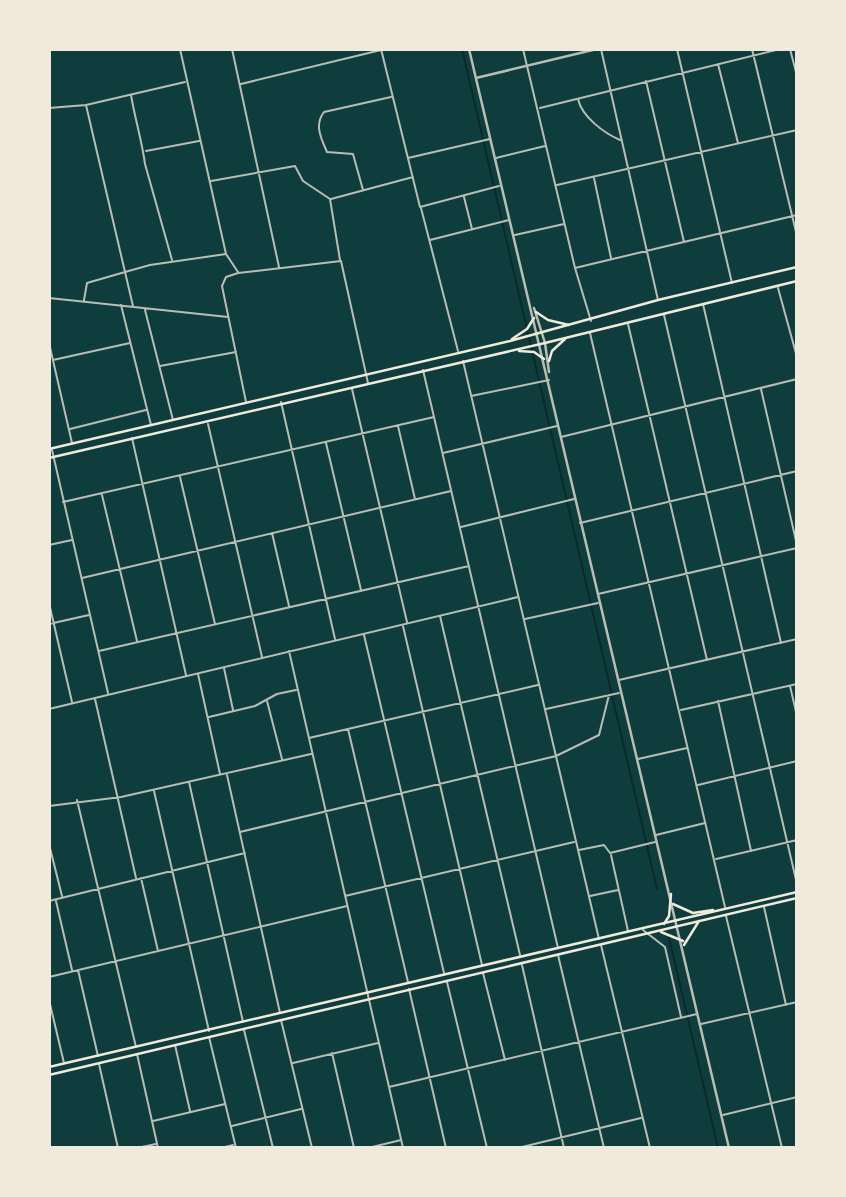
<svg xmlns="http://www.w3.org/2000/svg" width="846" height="1197" font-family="Helvetica,sans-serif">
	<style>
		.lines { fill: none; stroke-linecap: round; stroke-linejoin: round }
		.stream { stroke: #0a2a2b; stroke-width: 2 }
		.minor { stroke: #b8beb3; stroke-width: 2 }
		.tertiary { stroke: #b8beb3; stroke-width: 2.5 }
		.secondary { stroke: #f1e9da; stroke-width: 2.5 }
	</style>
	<rect width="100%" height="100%" fill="#0f3d3e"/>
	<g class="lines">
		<path class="stream" d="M462,49L657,889
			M668,933L718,1148"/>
		<path class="minor" d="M180,49L226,254L238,272
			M232,49L279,267
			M381,49L420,207L499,186
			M523,49L575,268L591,321
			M601,49L658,300
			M677,49L732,283
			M752,49L797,236
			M790,49L797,76
			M718,64L738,143
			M646,81L684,242
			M241,84L381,50
			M131,95C135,119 142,141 145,164L172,260
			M578,99C582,117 604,133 620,140
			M86,105L125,272L150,265L226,254
			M49,108L86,105L185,82
			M540,108L780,49
			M146,151L199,141
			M408,158L490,139
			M496,158L545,146
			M594,178L611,258
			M211,181L295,166L303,181L330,199L340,260
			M557,185L797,130
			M363,190L353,154L327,152C321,138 314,125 324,112L391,97
			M464,197L472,229
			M331,199L413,177
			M421,208L458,351
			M515,235L564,224
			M430,240L509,220
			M575,268L797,215
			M778,288L797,357
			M49,298L228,317
			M84,300L87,283L125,272L133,306
			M703,304L781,643
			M121,305L151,425
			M145,310L173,420
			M664,315L797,884
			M628,324L707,660
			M590,333L725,907
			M49,343L72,443
			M53,360L130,343
			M463,361L599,939
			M160,366L236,352
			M423,370L558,948
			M352,389L407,622
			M761,389L797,545
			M471,396L549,380
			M246,402L222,286L226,277L238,273L341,261L368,383
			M281,402L335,639
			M208,424L262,657
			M398,426L415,499
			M70,429L146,410
			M561,437L797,379
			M132,438L186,675
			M326,443L361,590
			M52,450L108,693
			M443,453L557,426
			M180,477L215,624
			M102,495L137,641
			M63,502L434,417
			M580,523L797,471
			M461,527L574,499
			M272,533L289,606
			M49,545L72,540
			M82,578L451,491
			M598,594L797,548
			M49,603L72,702
			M440,616L520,955
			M525,619L598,603
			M49,624L89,615
			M403,626L482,965
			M364,635L444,973
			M99,651L469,566
			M289,651L403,1148
			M224,668L233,710
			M198,674L220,774
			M619,680L797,639
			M790,686L797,716
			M95,699L136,878
			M267,701L282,759
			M718,701L751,851
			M49,709L518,597
			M546,709L619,693
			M681,710L797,684
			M209,717L255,706L277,694L296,690
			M348,729L408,982
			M309,738L538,685
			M638,759L687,748
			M227,775L280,1013
			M189,782L243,1022
			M698,785L797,761
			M154,791L209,1031
			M77,800L136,1047
			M49,806L121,797L311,754
			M240,832L556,756L599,735L609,695
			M656,835L705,823
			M49,844L62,896
			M579,850L604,845L610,853L655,842
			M611,855L628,931
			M716,859L797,840
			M141,878L158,951
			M345,896L574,842
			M590,896L618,890
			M49,901L245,853
			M56,901L72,970
			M764,907L786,1005
			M726,916L782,1148
			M643,930L665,947L681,1017
			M601,945L650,1148
			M558,955L604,1148
			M522,965L564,1148
			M78,970L98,1056
			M483,973L505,1060
			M49,977L347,906
			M447,982L487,1148
			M409,989L446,1148
			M49,1000L64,1063
			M281,1020L312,1148
			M701,1024L797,1002
			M244,1030L273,1148
			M209,1037L236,1148
			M175,1045L190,1111
			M332,1053L354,1148
			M137,1054L158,1148
			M293,1063L378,1043
			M99,1064L118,1148
			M389,1087L697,1014
			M723,1115L797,1097
			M153,1121L225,1104
			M232,1126L301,1109
			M137,1148L156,1144
			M221,1148L233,1145
			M368,1148L401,1140
			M518,1148L641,1118"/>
		<path class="tertiary" d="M469,49L729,1148
			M476,78L597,49
			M534,308L545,343L549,372
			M49,1145L50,1148"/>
		<path class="secondary" d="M536,312L548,320L569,325
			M512,339L527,329L534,318
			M519,351L534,352L544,359
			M549,361L552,351L565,339
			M49,449L510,341L658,300L797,267
			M49,458L545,343L797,281
			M673,904L693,913L713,910
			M664,924L669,916L671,894
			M661,932L683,941
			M684,945L699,921
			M49,1067L797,892
			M49,1075L797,898"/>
	</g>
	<rect width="846" height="1197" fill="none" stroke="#f1e9da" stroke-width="102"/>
</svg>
